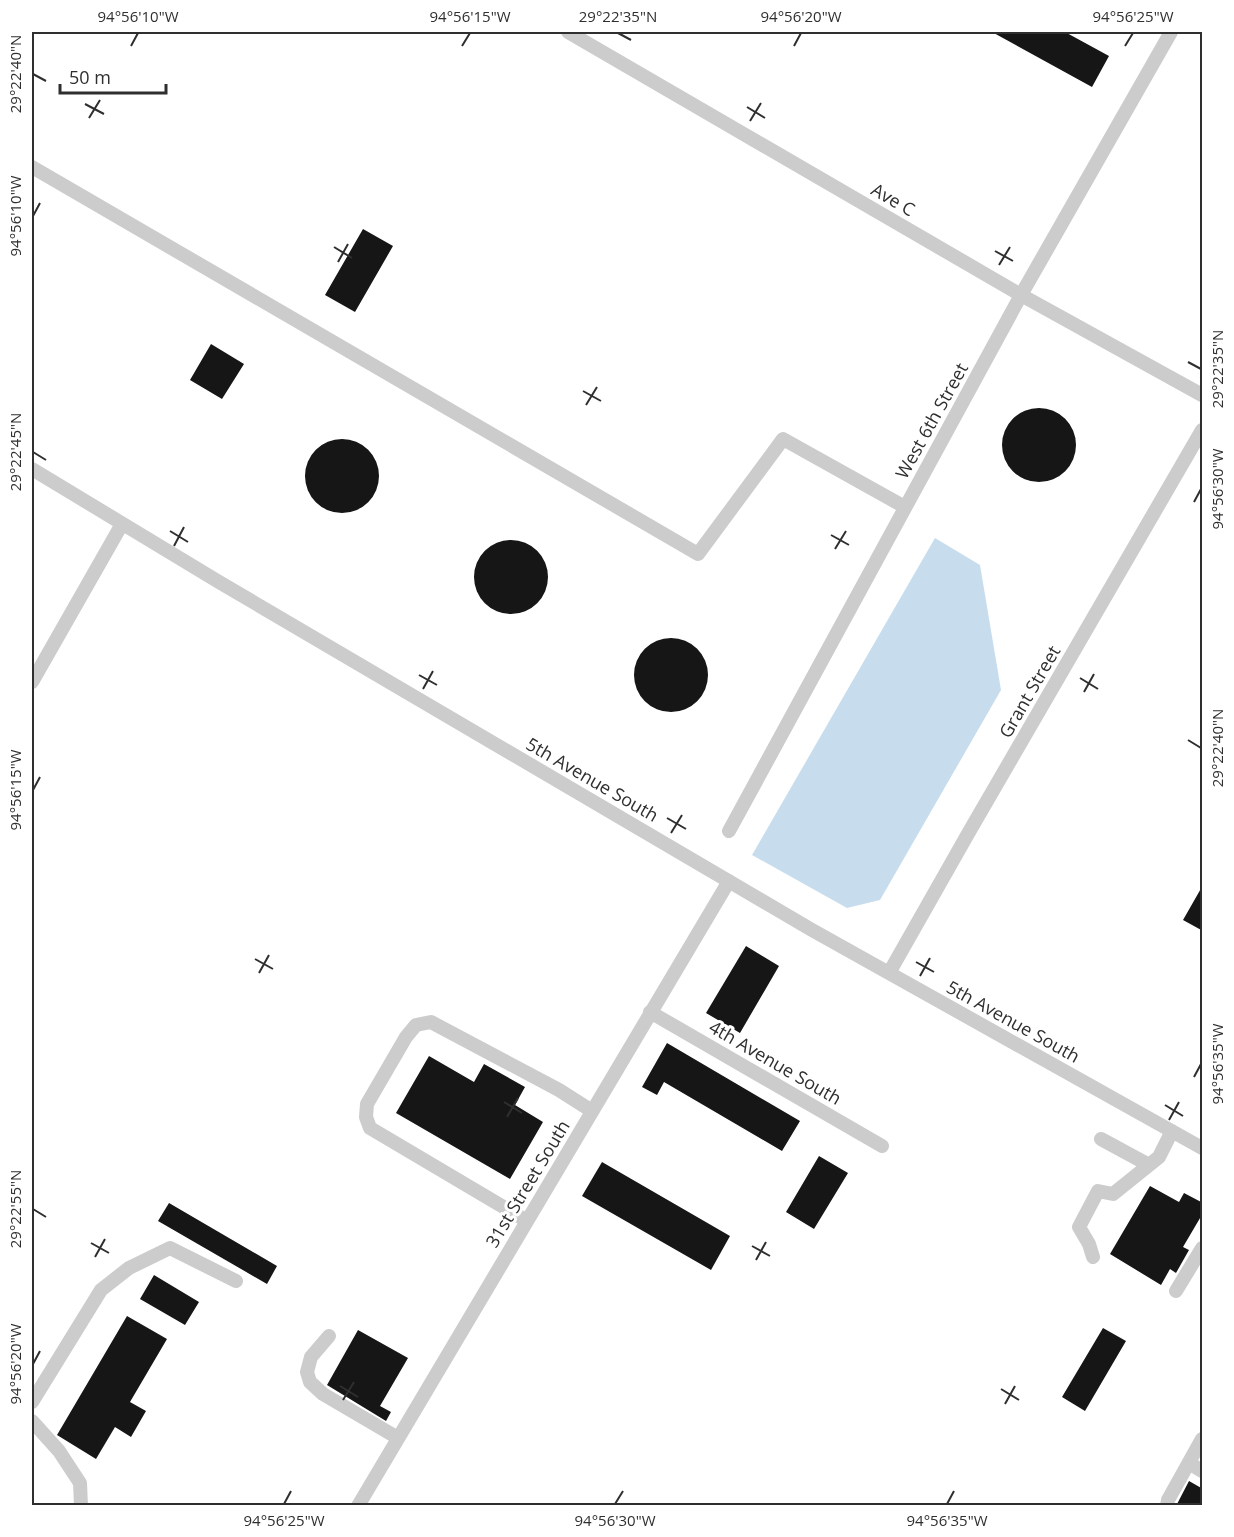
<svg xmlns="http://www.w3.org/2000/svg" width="1234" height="1537" font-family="'Open Sans',sans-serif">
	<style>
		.water { fill: #c7ddee }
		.building { fill: #161616 }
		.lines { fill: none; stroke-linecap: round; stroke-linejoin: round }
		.minor { stroke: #ccc; stroke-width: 14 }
		.ticks { fill: none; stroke: #2f2f2f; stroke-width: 2 }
		.labels { text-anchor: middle; stroke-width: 6; stroke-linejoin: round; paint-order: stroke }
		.street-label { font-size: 18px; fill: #2f2f2f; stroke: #fff }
		.neatline { fill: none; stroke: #2f2f2f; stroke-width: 2 }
		.ticks-label { font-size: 15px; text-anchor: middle; fill: #2f2f2f }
	</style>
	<rect width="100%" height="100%" fill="#fff"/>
	<path class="water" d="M935,538L980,565L1001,690L880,900L847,908L752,855Z"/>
	<path class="building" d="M992,32H1065L1109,56L1092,87Z
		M363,229L393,246L355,312L325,295Z
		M211,344L244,364L222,399L190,380Z
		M1002 445a37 37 0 1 1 74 0a37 37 0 1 1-74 0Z
		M305 476a37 37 0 1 1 74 0a37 37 0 1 1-74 0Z
		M474 577a37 37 0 1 1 74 0a37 37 0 1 1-74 0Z
		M634 675a37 37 0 1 1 74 0a37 37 0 1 1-74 0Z
		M1203,885V931L1183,920Z
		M746,946L779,966L740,1033L706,1013Z
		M667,1043L800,1121L782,1151L664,1082L657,1095L642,1087Z
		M429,1056L474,1082L484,1064L525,1087L515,1105L543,1122L510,1179L396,1113Z
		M819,1156L848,1173L814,1229L786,1212Z
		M602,1162L730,1236L711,1270L582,1196Z
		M1150,1186L1179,1202L1184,1193L1203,1203V1213L1183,1247L1189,1250L1176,1273L1170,1269L1161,1285L1110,1254Z
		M169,1203L277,1266L267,1284L158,1221Z
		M154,1275L199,1302L185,1325L140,1299Z
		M127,1316L167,1339L130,1402L146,1411L131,1437L115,1427L96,1459L57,1435Z
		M1103,1328L1126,1341L1085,1411L1062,1397Z
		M358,1330L408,1358L380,1406L391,1412L386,1421L327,1385Z
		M1189,1481L1203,1489V1506H1176Z"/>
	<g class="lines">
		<path class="minor" d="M568,32L1021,295L1202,395
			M32,167L698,554L783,439L905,507
			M32,469L219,582L812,930L1202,1148
			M32,682L122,524
			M729,831L1021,295L1171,32
			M889,973L969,832L1202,430
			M650,1012L882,1146
			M1101,1139L1149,1165
			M527,1221L370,1128L366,1117L367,1104L406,1037L416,1025L431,1022L559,1090L592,1111
			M1093,1257L1089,1244L1079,1227L1098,1191L1113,1194L1159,1157L1172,1131
			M1176,1291L1202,1248
			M329,1336L311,1357L307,1372L310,1382L323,1394L398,1438
			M32,1402L101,1290L129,1268L170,1248L236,1281
			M32,1421L59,1451L80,1483L81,1506
			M1189,1463L1202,1471
			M358,1506L729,881
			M1167,1506L1168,1500L1202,1439"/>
	</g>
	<path class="ticks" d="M618,33L631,40M131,46L138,33M462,46L470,33M794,46L801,33M1125,46L1133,33M33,74L46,81M85,104L104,114M747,107L765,118M89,118L100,100M750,121L761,103M33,216L40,203M334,247L352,258M995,251L1013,261M338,262L348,244M999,265L1010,247M1188,362L1201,369M583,391L601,401M586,405L597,387M33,452L46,460M1194,502L1201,489M170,531L188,542M831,535L849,545M174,546L184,527M835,549L846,531M419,675L437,685M1080,678L1098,689M423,689L433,671M1084,692L1094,674M1188,740L1201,748M33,790L40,777M667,818L686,829M671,833L682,815M255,959L273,969M916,962L934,972M259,973L269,955M920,976L930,958M1194,1077L1201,1064M504,1102L522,1113M1165,1105L1183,1116M507,1117L518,1098M1169,1120L1179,1102M33,1209L46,1217M91,1243L109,1253M752,1246L770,1256M95,1257L105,1239M756,1260L766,1242M33,1364L40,1351M340,1386L358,1397M1001,1389L1019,1400M343,1400L354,1382M1005,1404L1015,1386M284,1504L291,1491M615,1504L623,1491M947,1504L954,1491"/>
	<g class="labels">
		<g class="street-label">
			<text transform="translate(893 200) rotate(30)" y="6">Ave C</text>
			<text transform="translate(932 421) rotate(-61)" y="6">West 6th Street</text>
			<text transform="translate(1030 692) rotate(-60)" y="6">Grant Street</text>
			<text transform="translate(592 780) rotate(30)" y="6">5th Avenue South</text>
			<text transform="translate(1013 1022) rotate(29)" y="6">5th Avenue South</text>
			<text transform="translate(775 1063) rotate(30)" y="6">4th Avenue South</text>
			<text transform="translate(528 1184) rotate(-59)" y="6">31st Street South</text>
		</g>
	</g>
	<rect width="1234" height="1537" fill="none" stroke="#ffffff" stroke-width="66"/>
	<path d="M60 84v9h106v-9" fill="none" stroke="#2f2f2f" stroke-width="3"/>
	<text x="69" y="84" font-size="18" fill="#2f2f2f" stroke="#ffffff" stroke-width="4.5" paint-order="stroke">50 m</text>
	<rect x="33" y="33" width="1168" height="1471" class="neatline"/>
	<g class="ticks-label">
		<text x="138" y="22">94°56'10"W</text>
		<text x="470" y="22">94°56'15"W</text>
		<text x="618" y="22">29°22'35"N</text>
		<text x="801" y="22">94°56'20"W</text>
		<text x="1133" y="22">94°56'25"W</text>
		<text transform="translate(16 74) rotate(-90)" y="5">29°22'40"N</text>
		<text transform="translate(16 216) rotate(-90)" y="5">94°56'10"W</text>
		<text transform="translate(1218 369) rotate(-90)" y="5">29°22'35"N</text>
		<text transform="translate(16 452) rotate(-90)" y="5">29°22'45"N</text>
		<text transform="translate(1218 489) rotate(-90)" y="5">94°56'30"W</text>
		<text transform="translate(1218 748) rotate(-90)" y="5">29°22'40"N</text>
		<text transform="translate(16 790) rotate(-90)" y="5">94°56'15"W</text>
		<text transform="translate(1218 1064) rotate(-90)" y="5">94°56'35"W</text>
		<text transform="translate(16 1209) rotate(-90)" y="5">29°22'55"N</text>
		<text transform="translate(16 1364) rotate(-90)" y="5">94°56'20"W</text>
		<text x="284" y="1526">94°56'25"W</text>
		<text x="615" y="1526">94°56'30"W</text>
		<text x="947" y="1526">94°56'35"W</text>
	</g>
</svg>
